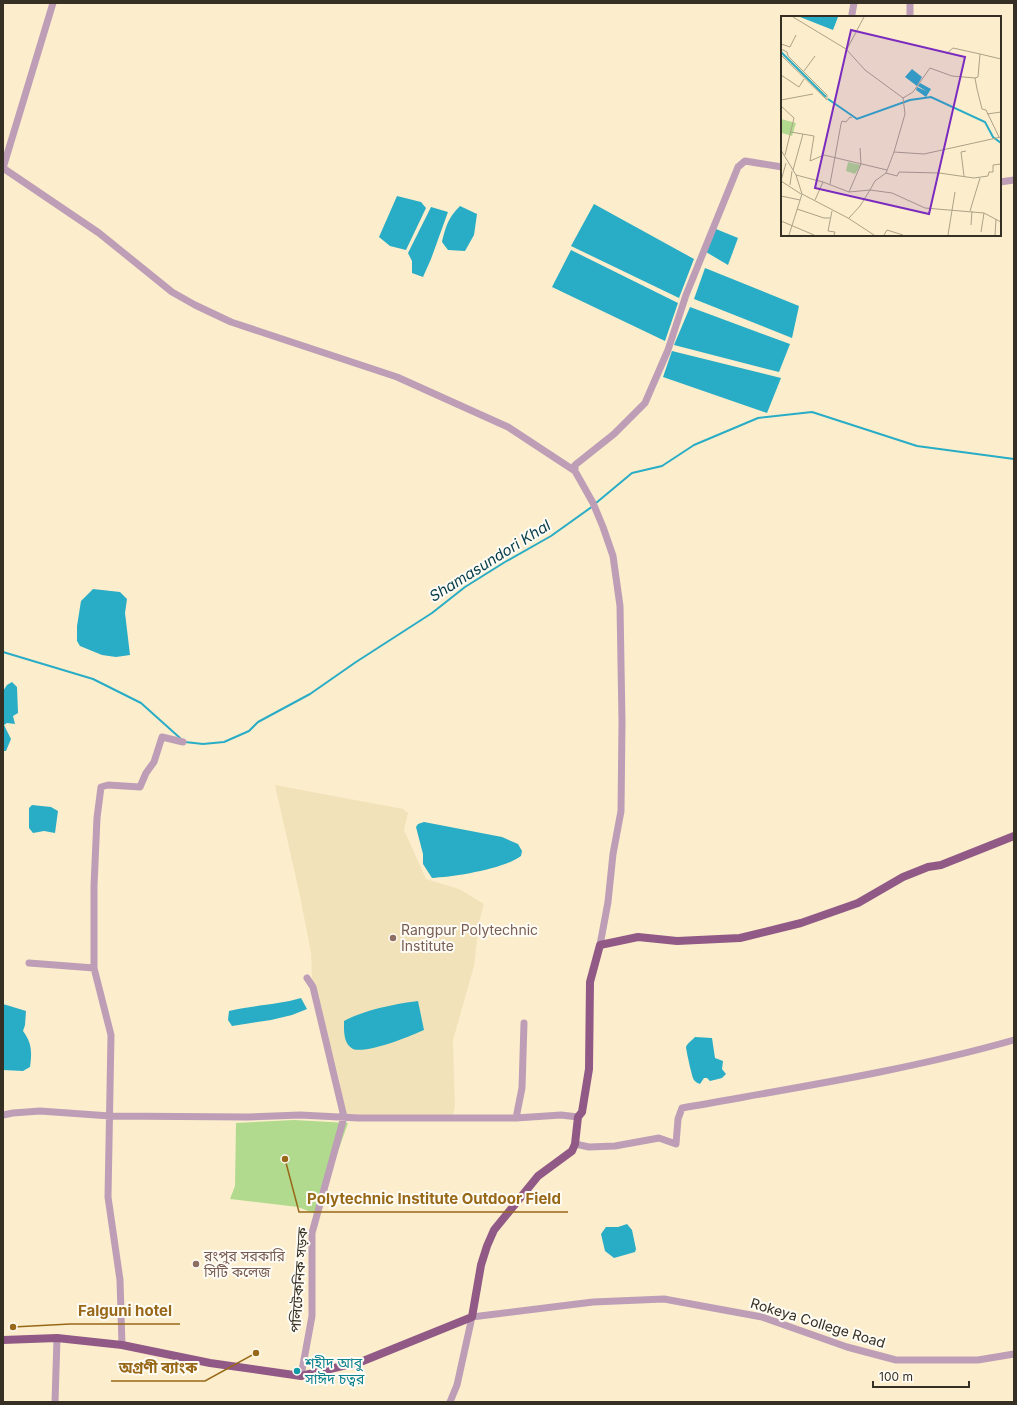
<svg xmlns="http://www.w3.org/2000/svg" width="1017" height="1405" font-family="Inter,'Noto Sans Bengali',sans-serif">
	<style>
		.built { fill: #f2e2b9 }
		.green { fill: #b1da8e }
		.water { fill: #29acc6 }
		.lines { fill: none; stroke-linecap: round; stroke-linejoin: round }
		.stream { stroke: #29acc6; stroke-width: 2 }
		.minor { stroke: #be9eb6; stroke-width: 7 }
		.major { stroke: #915985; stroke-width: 8 }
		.education-dot { fill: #8d6e63; stroke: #fffcf5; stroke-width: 1.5 }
		.culture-dot { fill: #0f9aa8; stroke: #fffcf5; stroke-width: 1.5 }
		.labels { text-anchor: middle; stroke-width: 4; stroke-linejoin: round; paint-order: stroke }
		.education-label { font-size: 14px; fill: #785e54; stroke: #fffcf5; text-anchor: start }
		.street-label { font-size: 14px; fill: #353023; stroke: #fffcf5 }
		.culture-label { font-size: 14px; fill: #0d838f; stroke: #fffcf5; text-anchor: start }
		.water-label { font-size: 15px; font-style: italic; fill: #043d49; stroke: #fffcf5 }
		.inset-river { fill: none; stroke: #29acc6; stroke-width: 2 }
		.inset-road { fill: none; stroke: #aca288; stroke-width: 1 }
		.view { fill: #7b2cbf; fill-opacity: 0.15; stroke: #7b2cbf; stroke-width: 2 }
		.inset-edge { fill: none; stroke: #353023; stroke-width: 2 }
		.leader { fill: none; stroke: #986819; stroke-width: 1.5 }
		.callout-dot { fill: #986819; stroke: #fffcf5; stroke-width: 1.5 }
		.callout-label { font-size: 15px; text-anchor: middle; font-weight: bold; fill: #986819; stroke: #fffcf5; stroke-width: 4; stroke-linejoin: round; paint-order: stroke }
	</style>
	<rect width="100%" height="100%" fill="#fceecc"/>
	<path class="built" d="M275,785L403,809L408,813L404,830L426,879L459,889L484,904L479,922L474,966L453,1040L455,1106L453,1116L342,1115L340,1083L312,978L311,953L300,896Z"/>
	<path class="green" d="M294,1120L348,1123L316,1214L298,1207L230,1199L235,1186L236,1123Z"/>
	<path class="water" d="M397,196L421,202L426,208L406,250L390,246L379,237Z
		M594,204L694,259L679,298L571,246Z
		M460,206L477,214L474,235L465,251L448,250L442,242C446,226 448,218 460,206Z
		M431,207L448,212L431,259L423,277L412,273V261L408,253Z
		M716,229L738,238L728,265L706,252Z
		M571,250L678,303L665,341L552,287Z
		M705,268L799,306L792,338L694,299Z
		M690,307L790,344L779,372L674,345Z
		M672,351L781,378L767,413L663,377Z
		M93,589L120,592L127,599L125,613L130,655L116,657L102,655L80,646L77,641V626L81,601Z
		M12,682L17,687L18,713L13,716L15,724L7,723L4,725L11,739L6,751H3V691L7,685Z
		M32,805L51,807L58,811L55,833L44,831L33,833L29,828V808Z
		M424,822L502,837L518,844L522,851L521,856C504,869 454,877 432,878L423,864V854L416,827L418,824Z
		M301,998L307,1009L292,1015L271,1020L232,1026L228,1020L229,1011C253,1005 278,1005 301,998Z
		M418,1001L424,1030C411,1036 367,1054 353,1049C343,1044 344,1030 344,1021C361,1011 398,1003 418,1001Z
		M3,1004L26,1011L25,1025L23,1031C32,1043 32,1052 30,1067L23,1071L3,1070Z
		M695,1037L712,1038L715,1058L723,1061L722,1069L726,1074L722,1078L710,1081L707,1078H704L700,1084C698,1083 695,1082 694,1080C692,1078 686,1049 686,1047C687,1044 692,1040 695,1037Z
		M627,1224L632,1230L636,1249L635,1252L614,1258L605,1251L601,1234L606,1227H618Z"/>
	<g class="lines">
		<path class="stream" d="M596,503L632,473L662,466L694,445L758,418L812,412L917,446L1014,459
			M3,652L93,679L141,703L180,738
			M185,742L203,744L224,742L249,731L258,722L310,694L356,662L432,613L465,587L505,562L551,536L593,506"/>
		<path class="minor" d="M852,14L854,3
			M910,17V3
			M3,168L99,233L172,292L195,305L231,322L397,377L508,427L575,471L593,503L603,527L613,556L620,606L622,722L621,811L613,854L608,902L600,945
			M3,168L53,3
			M1000,182L1014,180
			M575,471V465L614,434L645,403L668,350L686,295L738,167L745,161L782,167
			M29,963L94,968
			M3,1115L13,1113L40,1111L110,1116L247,1117L300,1115L359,1118H516L561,1115L578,1117
			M516,1118L522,1088L524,1023
			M575,1144L589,1147L615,1146L659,1138L676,1144L678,1119L682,1108C793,1088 905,1071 1014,1040
			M122,1345L120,1280L108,1197L111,1035L94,968V886L97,818L101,787L108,785L140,787L146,773L154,762L162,737L183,742
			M301,1376L312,1316V1233L344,1117L313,987L307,978
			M55,1402L57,1338
			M450,1402L457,1385L472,1317L593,1302L664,1299L762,1317L847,1347L896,1360H978L1014,1354"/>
		<path class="major" d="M3,1340L57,1338L122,1345L210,1363L301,1376L363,1361L472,1317L481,1265L487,1246L494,1230L538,1176L572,1151L575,1144L578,1117L582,1112L589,1069L590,982L600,945L638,937L677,941L740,938L801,923L858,903L903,877L928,867L941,865L1014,836"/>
	</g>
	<g class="education-dot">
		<circle cx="393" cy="938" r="4"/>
		<circle cx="196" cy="1264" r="4"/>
	</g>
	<circle class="culture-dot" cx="297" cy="1371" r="4"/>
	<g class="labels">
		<g class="education-label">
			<text x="401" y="935">Rangpur Polytechnic<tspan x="401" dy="16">Institute</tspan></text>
			<text x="204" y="1261">রংপুর সরকারি<tspan x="204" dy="16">সিটি কলেজ</tspan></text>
		</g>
		<g class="street-label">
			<text transform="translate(299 1280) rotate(-86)" y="5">পলিটেকনিক সড়ক</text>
			<text transform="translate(818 1323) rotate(17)" y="5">Rokeya College Road</text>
		</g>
		<g class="culture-label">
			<text x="305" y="1368">শহীদ আবু<tspan x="305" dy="16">সাঈদ চত্বর</tspan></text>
		</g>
		<g class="water-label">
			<text transform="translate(490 561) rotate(-32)" y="5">Shamasundori Khal</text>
		</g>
	</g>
	<g transform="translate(781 16)">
		<rect width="220" height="220" fill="#fceecc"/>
		<path d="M0,103L15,107L11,120L1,117ZM67,146L80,149L74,158L65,155Z" fill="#b1da8e"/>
		<path d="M19,1H57L52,14ZM131,53L141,61L136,70L124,61ZM139,67L150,73L145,81L135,74L136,71L145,75L137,70Z" fill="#29acc6"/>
		<path class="inset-river" d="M0,36L45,81M47,83L76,103L129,84L150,81L204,106L212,121L220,127"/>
		<path class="inset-road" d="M12,1L65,33L84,54L122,82L124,98L113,136M0,28L9,31L15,19M0,33L6,36L7,40L46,79V84L0,39M66,33L83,1M165,38L172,32L199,38L197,61L194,62L196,73L201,93L205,94L218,121M199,38L220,43M23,55L34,40M0,59L18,71L23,63M122,82L132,76L149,52L171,60L194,62M0,84L32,78M0,90L13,102L4,139M206,98L220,96M10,116L33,120L29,145L43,139L106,154M0,134L15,159L21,178L8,219M5,147L0,165L20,178M12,154L22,118M105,157L116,160L118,156L158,157L193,162L207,160L208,156H212V149L220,148M15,159L42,166L68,176L89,174L94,165L105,157L113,136L143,138L220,121M183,160L180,136L185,135M49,168L60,108L61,105L65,106L69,101L71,102M9,169L11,155M68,176L80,148L79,132M21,178L67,202L93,219M0,180L19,184M34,184L42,166M16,193L43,202H50M51,195L47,215L54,216L53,219M189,195L199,162M68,202L79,190L89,174L111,177L144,192L203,197L220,206M0,205L33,219M190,209L191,195M200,216L203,197M103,219L106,214L122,219M167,219L174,176M214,219L215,203"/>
		<path class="view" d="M70,14L184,41L148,198L34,172Z"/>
		<rect width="220" height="220" class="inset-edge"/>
	</g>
	<path class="leader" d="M285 1159L299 1212H568M13 1327L70 1324H180M256 1353L205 1381H111"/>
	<g class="callout-dot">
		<circle cx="285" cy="1159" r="4"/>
		<circle cx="13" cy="1327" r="4"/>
		<circle cx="256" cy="1353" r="4"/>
	</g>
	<g class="callout-label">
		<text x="434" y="1204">Polytechnic Institute Outdoor Field</text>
		<text x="125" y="1316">Falguni hotel</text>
		<text x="158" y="1373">অগ্রণী ব্যাংক</text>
	</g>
	<rect width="1017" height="1405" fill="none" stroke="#353023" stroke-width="8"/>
	<path d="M873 1381v6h96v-6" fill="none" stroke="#353023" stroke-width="2"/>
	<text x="879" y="1381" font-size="12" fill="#353023" stroke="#fffcf5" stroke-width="3" paint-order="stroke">100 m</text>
</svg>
